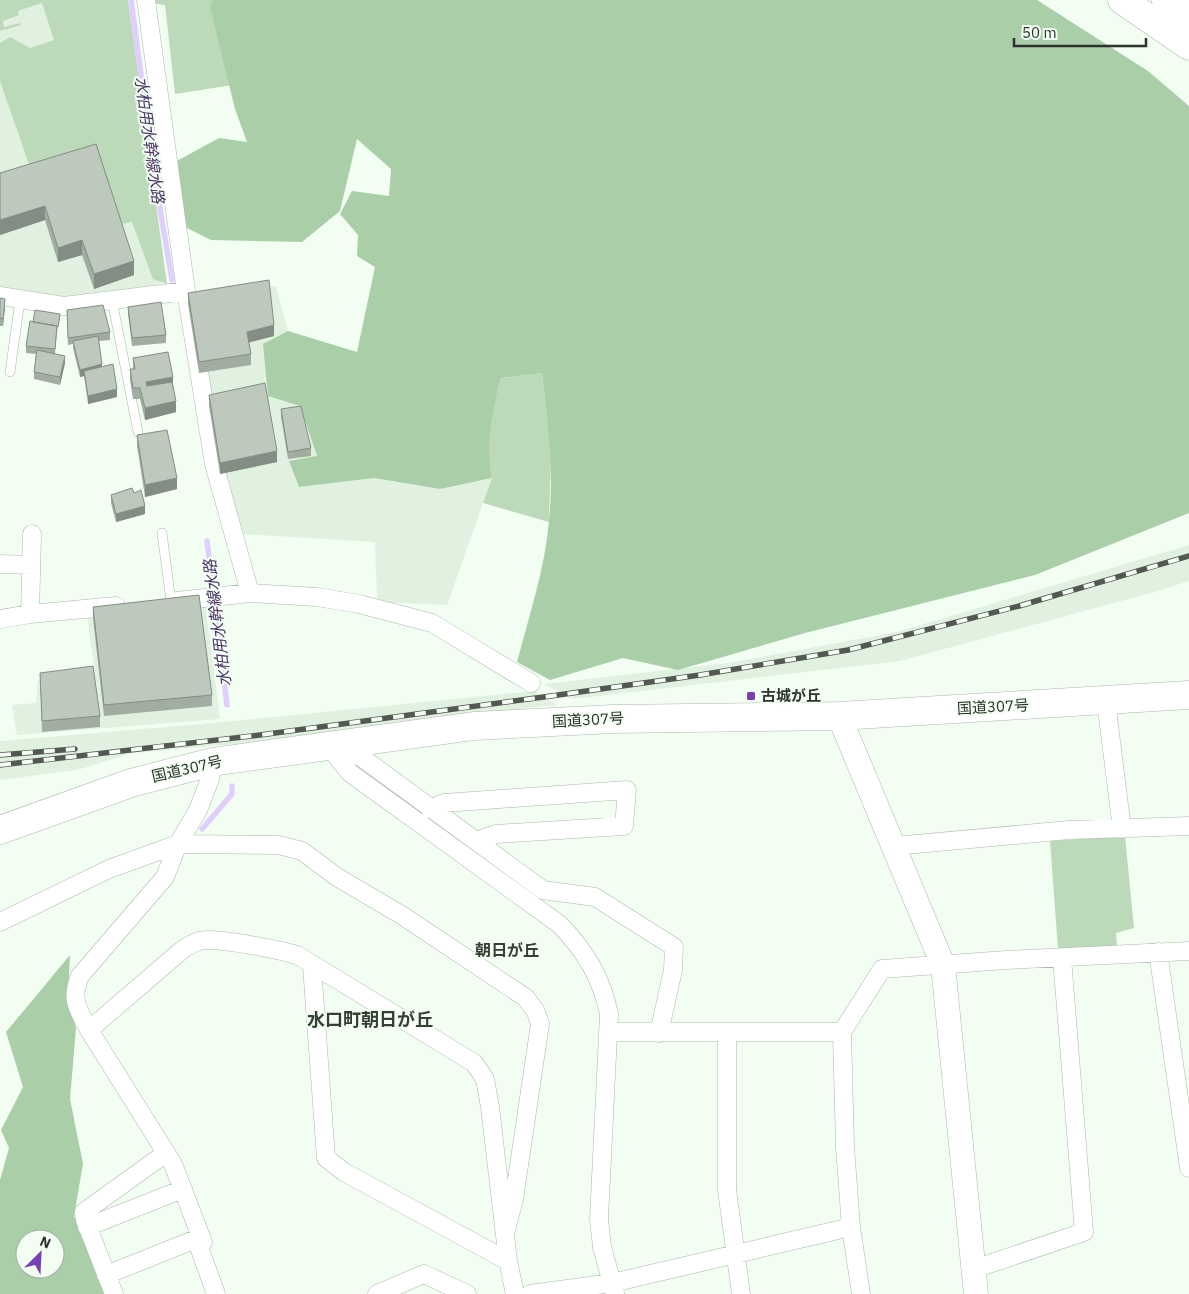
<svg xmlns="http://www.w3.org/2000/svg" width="1189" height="1294" font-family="'IBM Plex Sans','Noto Sans JP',sans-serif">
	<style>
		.built { fill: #e0f2df }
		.green { fill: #bcd9ba }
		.forest { fill: #aacea8; fill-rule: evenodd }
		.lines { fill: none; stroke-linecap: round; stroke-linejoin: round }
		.stream { stroke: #e0cefc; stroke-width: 5.5 }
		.lane-casing { stroke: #abb8ab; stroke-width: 10 }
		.street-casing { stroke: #abb8ab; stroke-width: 19 }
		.secondary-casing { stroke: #abb8ab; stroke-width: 25 }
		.highway-casing { stroke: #abb8ab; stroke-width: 29 }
		.lane { stroke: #fff; stroke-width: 9 }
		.street { stroke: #fff; stroke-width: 18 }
		.secondary { stroke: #fff; stroke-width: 24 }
		.highway { stroke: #fff; stroke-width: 28 }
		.rail-casing { stroke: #535952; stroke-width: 5.5 }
		.rail { stroke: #f1fef1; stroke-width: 4; stroke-dasharray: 11; stroke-linecap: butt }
		.wall { fill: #a2ada2 }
		.shaded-wall { fill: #848d84 }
		.building { fill: #bcc9bc; stroke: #848d84 }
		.poi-dot { fill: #793fb6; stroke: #f1fef1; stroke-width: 2 }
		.labels { text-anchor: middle; stroke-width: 4; stroke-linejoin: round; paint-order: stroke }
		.poi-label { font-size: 15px; font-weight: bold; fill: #2e332d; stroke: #f1fef1; text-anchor: start }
		.street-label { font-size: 15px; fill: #2e332d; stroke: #f1fef1 }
		.water-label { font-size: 16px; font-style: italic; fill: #4d346b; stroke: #f1fef1 }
		.neighbourhood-label { font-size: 16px; font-weight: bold; fill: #353f34; stroke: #f1fef1 }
		.quarter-label { font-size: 18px; font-weight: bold; fill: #353f34; stroke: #f1fef1 }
	</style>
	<rect width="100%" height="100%" fill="#f1fef1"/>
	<path class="built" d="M0,0H124L161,284L63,298L0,287Z
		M276,286L288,331L263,345L300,406L317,457L299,487L374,478L440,489L492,478L447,605L377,602L375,542L241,534L222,464L192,294Z
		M1189,545V581L1158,591L900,661L573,699L544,684L728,663L897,632Z
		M205,602L220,719L17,735L12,705L36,703L38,680L95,675L87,616Z
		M534,691L557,705L453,716L271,741L133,753L77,770L0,780V741L213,723Z"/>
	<path class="green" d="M0,0H128L167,284L153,279L132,222L122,224L98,156L33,176L0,81V43L10,37L30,48L54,40L42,3L18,11L19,15L3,21L4,27L20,23L21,25L0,31Z
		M151,0H214L233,85L175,94L165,5L152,3Z
		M542,373L551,450L549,522L483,503L492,478L488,458L489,424L501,378Z
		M1125,836L1134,928L1116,933L1117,947L1058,949L1050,841Z"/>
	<path class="forest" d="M213,0H1037L1148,71L1189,106V513L1035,575L805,633L678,670L623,658L550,680L517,662C529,616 545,568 549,521C554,471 548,423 542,373L501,378C492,413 485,443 492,478L440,489L374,478L299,487L289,461L317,456L300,406L268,396L263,344L288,331L357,352L375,267L357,256L358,235L340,214L352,191L389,196L391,169L357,139L340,211L302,242L211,240L183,226L175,162L219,138L247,142L235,109L210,7Z
		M70,955L68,996L76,1028L70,1099L83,1164L74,1216L104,1294H0V1180L9,1148L1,1130L23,1087L6,1032ZM25,1239H55V1269H25Z"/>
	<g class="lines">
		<path class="stream" d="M131,0L153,167L172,280
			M207,541L227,705
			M202,829L232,794V786"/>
		<g class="lane-casing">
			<path id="lane" d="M112,300L138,432
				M10,372L20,300
				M162,533L171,602"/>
		</g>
		<g class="street-casing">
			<path id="street" d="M146,0L186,291L214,464L250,593
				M0,296L64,306L186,291
				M0,564L31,565
				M177,601L250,593L317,597L359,604L432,623L531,683
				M30,614L32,534
				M0,619L30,614L116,606
				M1106,701L1122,829
				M328,746L350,773L559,924C585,950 602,978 609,1014L599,1219L602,1247L615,1294
				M336,748L361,757L543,890L595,897L674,947L673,970L659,1033
				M212,762L210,779L198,810L178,844L165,877L80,976C70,999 78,1009 89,1030L173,1164L201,1237L203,1242L199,1247L216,1294
				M430,809L444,803L627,790L624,826L496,834L477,841
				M894,846L1069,830L1189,826
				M0,922L109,869L178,844L279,845L302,851L337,877L403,916L526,998L536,1012L540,1024L514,1199L505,1234
				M1158,952L1189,1168
				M312,966L326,1158L344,1172L508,1261
				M89,1030L182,950C190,945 197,940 207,940C228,940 276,949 297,955L474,1063L485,1079L490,1107L508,1261L515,1294
				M609,1032H842
				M727,1033V1190L741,1294
				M87,1227L183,1189
				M974,1269L1084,1232L1062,958
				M106,1275L201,1237
				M114,1294L85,1220L84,1212L166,1153
				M377,1294L424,1274L467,1294
				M530,1294L612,1283L851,1227
				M861,1294L851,1227L845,1147L842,1032L882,969L1006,960L1189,951"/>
		</g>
		<g class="secondary-casing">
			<path id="secondary" d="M839,716L943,965L976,1294"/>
		</g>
		<g class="highway-casing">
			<path id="highway" d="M1122,0L1189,46
				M1166,0L1189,16
				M0,830L131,783L212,762L474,726L613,719L839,716L1189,695"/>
		</g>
		<use href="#lane" class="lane"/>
		<use href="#street" class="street"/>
		<use href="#secondary" class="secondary"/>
		<use href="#highway" class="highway"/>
		<g class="rail-casing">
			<path id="rail" d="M0,755L75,749
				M0,765L260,735L551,696L700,675L848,650L1019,606L1189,556"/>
		</g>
		<use href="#rail" class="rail"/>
	</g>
	<path class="wall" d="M96,144L134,275L94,289L82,255L58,262L45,220L0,235Z
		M188,293L274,336L249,342L251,354V365L199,373L188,304Z
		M0,298L5,306L3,326H0Z
		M128,307L166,335V343L132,346L128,314Z
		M67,310L110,332V340L99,341L102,367L117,397L88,404L84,376L80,377L73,348V344L68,345Z
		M60,318L57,331L55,354L65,363L60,385L34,379V372L36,354L26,353V346L33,322Z
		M133,358L173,384L176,412L145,420L140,399H133L130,380V369H133Z
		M209,395L277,462L220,474L209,406Z
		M281,409L311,448V456L288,459L281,417Z
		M137,435L177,489L145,497L137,446Z
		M134,493L145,514L116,522L111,503V495Z
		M93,607L212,695V706L104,716L93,618Z
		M40,673L100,716V727L42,732Z"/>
	<path class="shaded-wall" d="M45,206V220L0,235V220Z
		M82,240V255L58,262V248Z
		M134,261V275L94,289V274Z
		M5,299V306L3,326V319Z
		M274,325V336L247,343V332Z
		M65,356V363L60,385V377Z
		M102,364V371H84V376L80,377V370Z
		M173,377V388L146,393V382Z
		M117,389V397L88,404V396Z
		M176,401V412L145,420V408Z
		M277,451V462L220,474V463Z
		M177,478V489L145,497V485Z
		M145,506V514L116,522V514Z"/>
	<path class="building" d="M96,144L134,261L94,274L82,240L58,248L45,206L0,220V173Z
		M269,280L274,325L247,332L251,354L199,362L188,293Z
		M0,298L5,299L3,319L0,318Z
		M161,302L166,335L132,338L128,307Z
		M103,305L110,332L68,338L67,310Z
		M35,310L60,314L58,327L57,326L33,322Z
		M30,321L57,326L55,349L26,346Z
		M98,336L102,364L80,370L73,341Z
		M37,350L65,356L60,377L34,372Z
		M168,352L173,377L146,382L147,386L172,382L176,401L145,408L140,388H133L130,369H135L133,358Z
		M113,364L117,389L88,396L84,371Z
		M265,383L277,451L220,463L209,395Z
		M301,406L311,448L288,452L281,409Z
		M167,430L177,478L145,485L137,435Z
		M132,488L134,493L141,490L145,506L116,514L111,495Z
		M199,595L212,695L104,705L93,607Z
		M93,666L100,716L42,721L40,673Z"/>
	<rect class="poi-dot" x="746" y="691" width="10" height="10" rx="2.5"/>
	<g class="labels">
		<g class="poi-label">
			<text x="761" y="701">古城が丘</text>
		</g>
		<g class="street-label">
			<text transform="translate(993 707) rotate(-3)" y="5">国道307号</text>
			<text transform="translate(588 720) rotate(-3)" y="5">国道307号</text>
			<text transform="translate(187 769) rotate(-13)" y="5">国道307号</text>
		</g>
		<g class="water-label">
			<text transform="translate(150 140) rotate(82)" y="6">水柏用水幹線水路</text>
			<text transform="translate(217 623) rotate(-97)" y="6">水柏用水幹線水路</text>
		</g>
		<g class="neighbourhood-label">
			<text x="507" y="956">朝日が丘</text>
		</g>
		<g class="quarter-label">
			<text x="370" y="1026">水口町朝日が丘</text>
		</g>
	</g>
	<g transform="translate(40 1254) rotate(24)"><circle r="24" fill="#f1fef1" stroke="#a3ada3"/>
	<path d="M0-4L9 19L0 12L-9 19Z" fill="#793fb6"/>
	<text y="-8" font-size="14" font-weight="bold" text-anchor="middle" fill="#2e332d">N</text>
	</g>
	<path d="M1014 38v8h132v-8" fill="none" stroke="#2e332d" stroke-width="2.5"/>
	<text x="1022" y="38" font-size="15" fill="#2e332d" stroke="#f1fef1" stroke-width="4" paint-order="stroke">50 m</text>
</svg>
